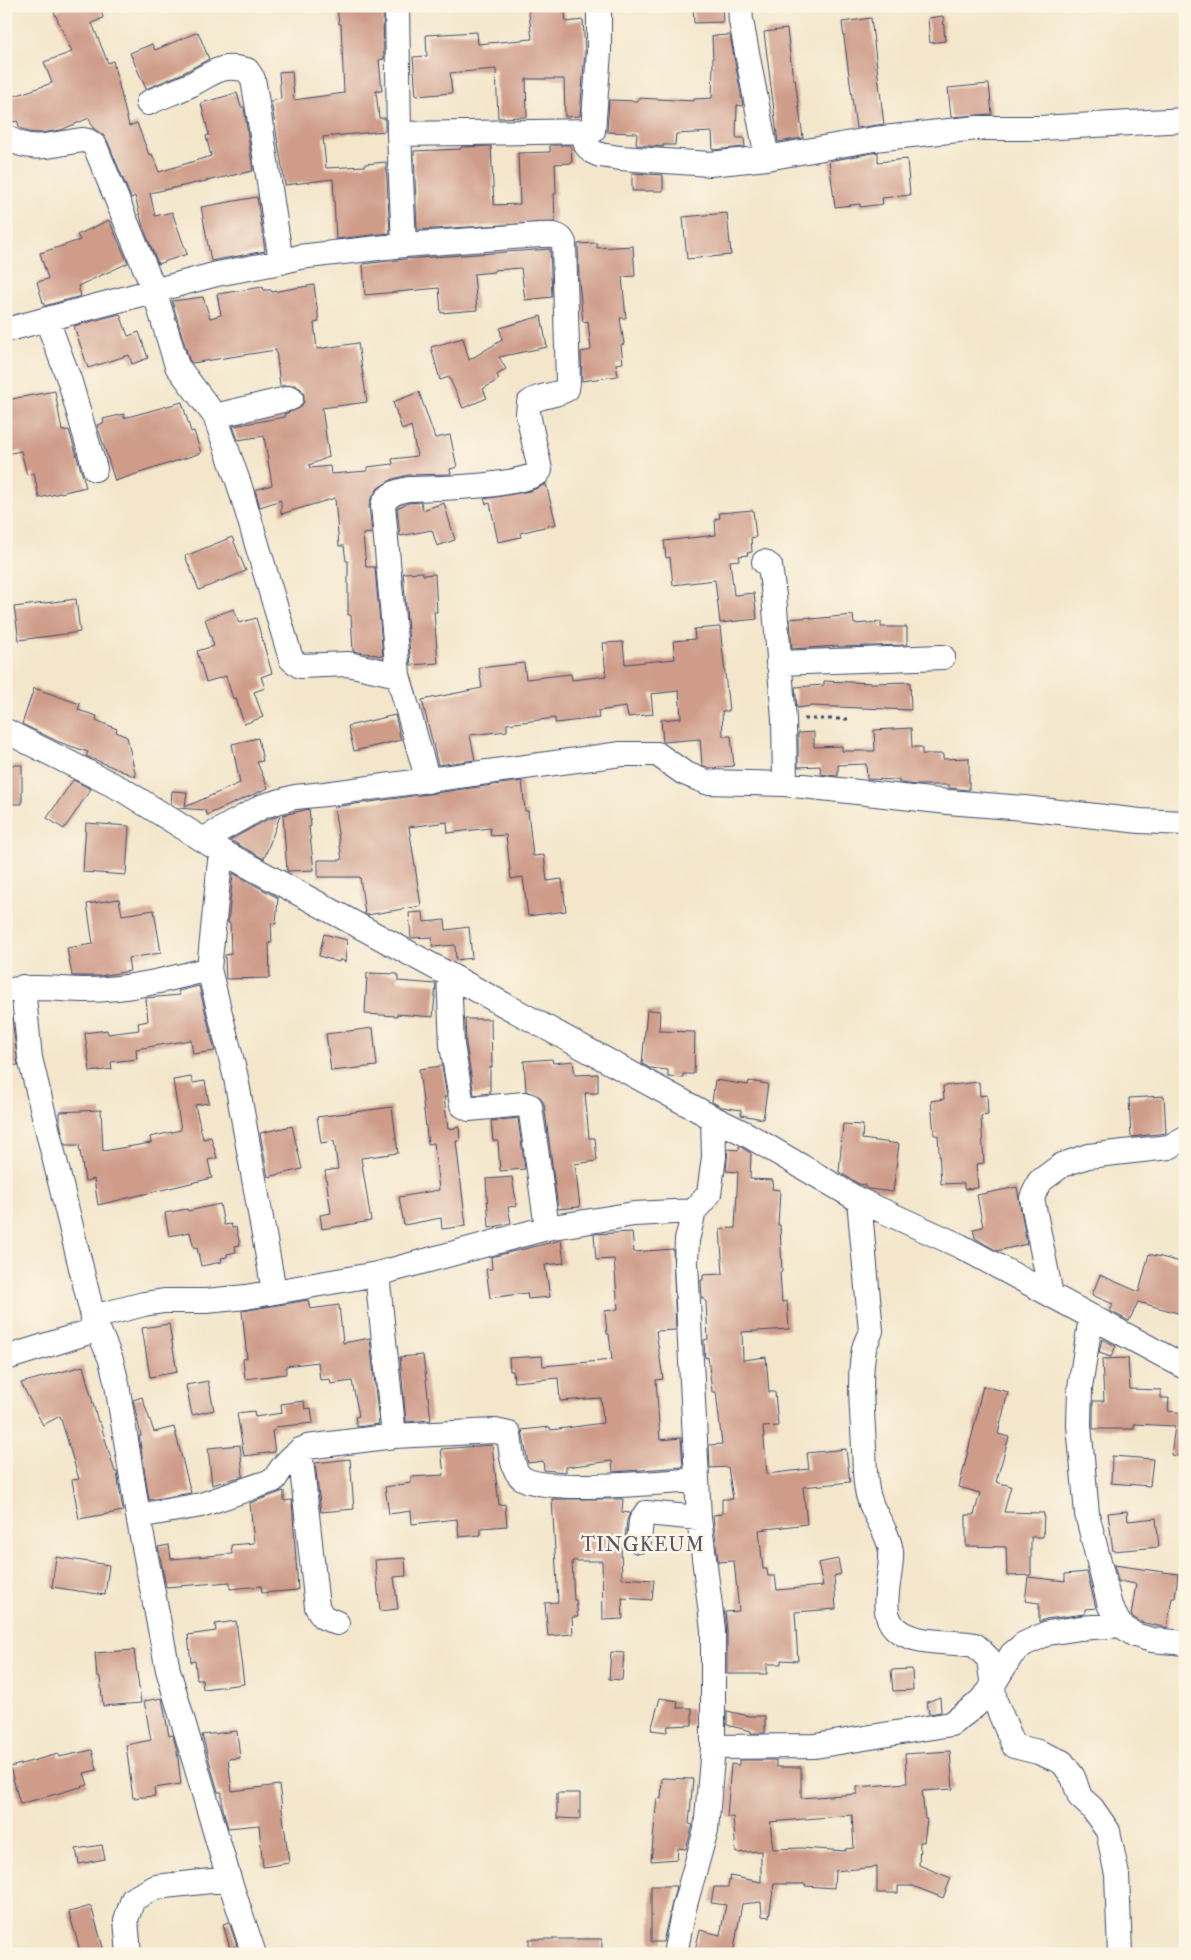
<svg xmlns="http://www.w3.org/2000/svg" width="1191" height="1960" font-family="'IM FELL Double Pica',serif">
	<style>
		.building { fill: #cf9c8a; fill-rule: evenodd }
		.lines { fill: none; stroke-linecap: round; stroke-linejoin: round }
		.minor-casing { stroke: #3b4a6e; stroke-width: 26 }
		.path { stroke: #3b4a6e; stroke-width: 3; stroke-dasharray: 4 4; stroke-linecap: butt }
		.minor { stroke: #fff; stroke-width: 24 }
		.labels { text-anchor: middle; stroke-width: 5; stroke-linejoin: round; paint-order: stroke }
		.quarter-label { font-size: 19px; letter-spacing: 1px; fill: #5a556d; stroke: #fcf5e5 }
	</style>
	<rect width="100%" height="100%" fill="#fcf5e5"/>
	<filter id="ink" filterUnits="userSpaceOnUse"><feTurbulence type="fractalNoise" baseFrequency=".02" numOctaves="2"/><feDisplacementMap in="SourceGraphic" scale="10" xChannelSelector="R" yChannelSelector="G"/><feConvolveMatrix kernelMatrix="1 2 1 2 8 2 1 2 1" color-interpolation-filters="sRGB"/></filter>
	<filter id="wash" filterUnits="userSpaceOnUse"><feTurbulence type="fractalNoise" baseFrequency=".0096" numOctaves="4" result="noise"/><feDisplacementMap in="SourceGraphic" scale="20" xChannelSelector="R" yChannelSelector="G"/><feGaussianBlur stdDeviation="1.12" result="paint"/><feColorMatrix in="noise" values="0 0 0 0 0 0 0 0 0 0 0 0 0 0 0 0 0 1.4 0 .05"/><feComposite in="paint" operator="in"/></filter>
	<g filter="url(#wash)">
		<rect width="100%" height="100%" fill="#f3e6cb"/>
		<g id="blocks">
			<path class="building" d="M66,6H100L103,18L92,23L108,63L113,61L129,126L137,123L149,155L152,154L159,172L211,156L206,136L209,135L201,103L237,93L241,107H244L253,171L150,193L155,216L172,212L187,254L158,264L143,227L135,196L131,198L107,140L103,135L93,128L89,118L61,130L42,133L28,132L20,128L17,121L13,122L6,99L52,83L44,62L72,52L54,12Z
				M337,6H383L384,59L379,60L382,91H376L379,118H385V131L323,137L326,168L365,166V164L386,162L390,233L336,239L333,179L285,185L271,101L281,99L279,72L292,71L294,100L344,93L341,24H339Z
				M528,6H564L566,22L583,20L585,51L580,116L565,117L564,79H526L527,117L498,118L496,69L450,73L452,93L416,96L413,57L427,56L426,35L477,32L478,44L532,39Z
				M693,6H722L723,22L694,23Z
				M943,16L945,41L930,43L928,18Z
				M871,18L884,124L856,128L842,22Z
				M787,29L793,79H795L803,138L778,142L764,32Z
				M198,32L209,59L181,74L146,89L130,53L152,44L155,50Z
				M730,35L743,106L737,105L736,138H744L745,147L713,150L712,132L676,134L675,145H663V147L636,145L637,133L607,132L609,100L638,101V98L694,101V99L712,98L713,61L712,36Z
				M989,84L992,114L951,117L948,88Z
				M550,145H571L572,163L555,164L556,194H554L555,222L417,230L414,151L461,149V147L491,146L494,205L520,204L518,153L550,152Z
				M878,152V162L907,159L910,195L882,198L883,204L860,207V204L835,207L829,161Z
				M632,173L663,175V191H632Z
				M257,197L265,251L211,261L201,207Z
				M727,213L731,255L687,259L683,217Z
				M109,220L128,263L78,286L81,296L44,306L37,282L48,279L40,253L80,240L77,235Z
				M597,243V248L633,246L635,276L622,277L626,318H620L624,344L621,345L623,363L616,364L618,376L582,381L581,352L591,350L588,321L583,322L579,282L578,244Z
				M550,249L552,297L525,300L521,268L494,270V272L474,274L477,310L441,313L439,288L365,295L363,264L405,259Z
				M314,285L319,322L314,323L317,349L358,343L367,402L322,408L329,457L309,465L310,468L330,466L331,474L367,471V467L393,464L392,459L417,456L411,426L402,430L393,402L419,392L435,438L450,435L457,467L450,469L451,474L408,475L393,479L378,488L371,499L369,506L372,533L363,534L366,567H375L383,656L353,651L351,615H348V561H346L344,546H339L335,498L281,514V500L260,507L255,490L272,485L264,436L238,440L233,426L285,417L284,414L300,408L304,402V395L301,389L294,385L280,386L276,350L192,363L189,360L172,301L203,297L210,318L221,315L217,294L263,287L264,290H271L272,292Z
				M120,314L128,336L139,332L148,358L132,364L129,355L88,368L74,326Z
				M541,316L547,347L499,357L506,369L497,375L499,379L483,389L487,398L463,408L449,377L440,380L431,347L463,338L469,360L502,340L500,328Z
				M55,391L62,431L69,430L86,487L39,498L34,473L27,475L21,451L6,454V400Z
				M182,402L191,432L194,431L201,453L115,481L97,425L104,423L103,419L124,414V418Z
				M546,484L556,524L520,533L521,537L498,542L490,503L486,504L484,499L530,491Z
				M421,502L423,510L444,503L455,540L437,546L432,530L400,536L397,508L408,503Z
				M753,510L756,537L751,538L752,552L747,553L748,555L739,556L740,560L730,561L734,595L754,593L757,619L720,623L715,580L673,585L670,557L666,558L664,541L716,535L715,519L720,518L719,513Z
				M232,537L246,571L199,590L185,556Z
				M423,572V575L435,574L437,612H434L438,663L411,665L403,573Z
				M76,599L80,632L19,640L14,607Z
				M234,609L239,623L256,618L272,673L261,677L265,688L254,692L263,717L244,724L236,698L233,699L226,676L206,682L197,651L214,646L205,619Z
				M853,615L854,624L881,622V627H907V645L838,647V646L792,649L790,619L811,617V619Z
				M720,627L729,711H722L723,736H731L734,766L709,768L702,765L700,739L663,742L661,720L681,718L679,691L651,694L653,714L628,717L626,707L598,711L599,718L555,723V718L507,724V731L470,735L475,760L438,765L422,700L482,688L479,668L524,663L526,679L571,674L572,680L606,676L603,643L623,642L625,664L675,659L673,641L695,639L694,629Z
				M824,681L874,683L910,682L911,710L812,706L797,708L795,687L824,685Z
				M34,688L80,704L78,710L97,716L96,720L117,729L116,732L127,737L136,777L86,756L88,752L59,742L22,724Z
				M395,715L401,740L354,751L348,726Z
				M911,728L912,747H922V754H943V759L969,758V790L949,788V785H917L899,783V780L867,779L866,764L838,765V776H836L821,774L820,766L798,767V733L814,732V747L842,746V751H875L874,730Z
				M258,738L263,761L257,762L268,788L207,815L205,810L177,808L171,804L172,791L187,792L185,807L240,783L232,744Z
				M8,765H22V804H6V770Z
				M73,780L91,789L64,829L47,818Z
				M522,781L525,811H528L533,856L544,855L547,881L562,879L566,911L528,916L523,877L511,879L506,835L491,836L490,828L448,833L447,822L409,827L421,906L367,915L365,914L360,877H318V860H342L334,807Z
				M309,809L311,826L309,827L314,870L287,871L283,815Z
				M280,816L264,859L230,840L268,819Z
				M86,823L129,826L126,875L83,872Z
				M233,873L278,898L276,924L271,923L272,943H269L270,978L226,979L225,955L231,954L230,923H228Z
				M119,899L122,915L154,910L161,953L128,958L130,971L100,976H72L67,948L93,944L87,904Z
				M423,912L424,922L445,920L446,930L469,927L472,958L456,960L455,945L433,947L432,937L411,938L409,913Z
				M324,934L347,940L345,962L340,959L339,962L319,956Z
				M367,973L398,974V981L436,984L433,1017L397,1014V1016L365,1014Z
				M199,986L215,1051L193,1054L191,1040L136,1049L137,1059L111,1062L112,1069L90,1072L85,1033L107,1030L108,1034L139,1030L138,1023L148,1021L146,998L180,995L178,991Z
				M647,1010L660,1011L659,1031L695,1032L694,1074H683V1078L668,1077V1070L650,1068L642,1064Z
				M6,1018H12L18,1065L6,1066Z
				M465,1019H491L492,1067H490V1093L474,1095L466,1044Z
				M373,1028L377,1066L331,1071L326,1034Z
				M552,1059L553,1063L573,1061L575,1075L598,1074V1093H585L589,1138H595L597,1161L575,1164L580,1207L558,1209L544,1104L540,1097L526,1091L524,1061Z
				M442,1066L447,1097H444L448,1129L459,1127L460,1141H456L466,1226L442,1229L441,1218L404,1225L399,1197L439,1190L434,1143L428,1144L419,1069Z
				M191,1077L193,1083L205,1081L209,1103L195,1105L203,1139L211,1137L217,1158L208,1160L212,1178L98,1205L94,1179L85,1181L79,1145H65L60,1123V1112L101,1110L103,1151L151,1143L150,1137L181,1130L173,1080Z
				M715,1080L748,1085L749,1081L768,1084L763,1119L741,1115V1110L722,1107L712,1102Z
				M979,1082L980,1096L987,1095L988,1115L981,1116L984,1163L976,1164L978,1188L964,1189V1183L941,1184L938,1135H934L931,1101L944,1099L943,1086Z
				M1164,1096L1166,1133L1131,1137L1129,1098Z
				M392,1107L398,1153L361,1158L371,1221L322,1229L320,1215L331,1213L325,1171L338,1169L334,1141L321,1143L317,1117Z
				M518,1118L525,1169L500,1171L498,1141H493L491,1121Z
				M843,1124L863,1125L862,1139L899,1144L893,1192L868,1189L865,1187V1185L859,1184L839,1172Z
				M292,1126L302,1169L268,1177L260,1133Z
				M739,1146L751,1153L750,1179L773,1180L772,1189L780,1190L778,1225H780L782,1272H780L782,1302L787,1301L789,1329L742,1332L743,1360L766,1357L769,1392H775L778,1426L763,1427L767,1474L809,1469L807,1453L846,1449L850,1482L803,1487L807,1524L759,1530L763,1569H767L768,1576H775L777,1590L823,1586L818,1563L838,1559L841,1574L834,1576L836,1609L795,1612L798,1661L781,1660V1664H767V1674H727V1630L725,1612L739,1611L734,1561L718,1562L713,1515L722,1514V1499H733L728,1467L710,1468L709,1445L722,1444L716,1392H712L708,1357L705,1358L704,1340L708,1339L706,1302L704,1299H702L701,1280H703V1275L723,1274L720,1229L735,1228L738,1172L726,1171L728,1149L739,1150Z
				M512,1177L517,1206L508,1207L511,1223L489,1228L486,1179Z
				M1017,1187L1027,1244L997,1251L975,1238L973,1229L983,1227L977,1195Z
				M220,1204L224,1225L231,1224L232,1228L236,1227L240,1245L235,1246L236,1252L227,1254V1257L221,1258L222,1262L201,1266L197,1248L194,1249L190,1232L169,1236L165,1213L187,1209L188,1211Z
				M632,1232L634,1252L673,1249L676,1330L656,1331L663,1379L656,1380L660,1440L681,1438L683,1467L613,1472L612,1461L566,1467V1472L544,1470L543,1461L528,1463L522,1430L550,1427L551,1430L603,1423L601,1398L560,1401L558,1378L514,1382L513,1371H510L509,1358L542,1356L543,1366L612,1360L609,1334H607L605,1311L618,1309L614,1259L596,1260L594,1234Z
				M561,1240L564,1263L545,1265L550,1297L528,1299L527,1293L490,1298L486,1269H492L491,1257Z
				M1149,1254L1185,1263L1181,1281L1185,1282V1315L1138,1302L1129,1321L1110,1311L1113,1304L1092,1295L1100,1275L1139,1292Z
				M308,1300L310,1309L339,1305L343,1343L370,1338L379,1424L357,1427L355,1417L359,1416L352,1381L331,1384L330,1379L320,1380L318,1362L286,1366V1374L245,1379L243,1359L247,1358L242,1311Z
				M169,1324L177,1372L150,1377L142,1328Z
				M1102,1339L1116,1346L1111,1357L1099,1353Z
				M423,1355L431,1420L406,1422L400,1357Z
				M1128,1358L1130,1389L1161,1390V1398H1169L1168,1411L1185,1413V1457L1171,1455L1175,1426L1134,1424V1429H1093V1401H1104L1102,1359Z
				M83,1366L98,1422H100L115,1472H117L123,1511L79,1519L72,1480L79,1479L60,1416L43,1425L21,1383Z
				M208,1381L214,1410L192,1415L186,1385Z
				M983,1386L1008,1392L998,1434L1009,1437L996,1482L1011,1486L1004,1512L1044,1513L1043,1537H1031V1575L1007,1576L1006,1547L966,1546V1515H974L980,1493L959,1487L978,1411H977Z
				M142,1397L154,1432L174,1427L191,1493L149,1500L139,1436H141L133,1400Z
				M304,1401L305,1409L311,1408L313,1423L275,1427L276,1430L272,1431L275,1452L244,1456L237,1413L254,1411L255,1417L282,1413L281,1404Z
				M240,1445L243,1476L212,1485L208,1448Z
				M492,1445L499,1505L505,1504L507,1526L481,1528V1535L459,1537L457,1519L412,1524L411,1511L389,1514L385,1487L411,1483V1477L444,1475L441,1449Z
				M1112,1456L1153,1459L1150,1486L1111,1483Z
				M350,1459L354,1509L321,1512L315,1463Z
				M284,1491V1501L292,1500L298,1590L262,1593L261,1586L230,1589V1582L166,1587L158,1547L169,1545L171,1559L232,1554L231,1545L254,1543L250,1503Z
				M552,1499H623L622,1512L630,1513L627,1520L625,1540L627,1547H621L622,1578L654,1580L652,1600L622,1598L623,1619L603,1620L602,1561H572L574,1600H576L578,1617H572L573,1634L548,1636L545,1603L558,1602Z
				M1127,1511L1128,1521L1156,1518L1159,1547L1113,1551L1108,1513Z
				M56,1557L109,1565L105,1595L52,1587Z
				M405,1558L406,1576L394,1577L398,1609L380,1611L375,1560Z
				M1114,1565L1178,1574L1175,1598H1172L1167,1628L1141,1622L1131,1616L1136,1584L1118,1581Z
				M1087,1572L1096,1608L1085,1609V1614L1046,1619L1039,1622V1603L1025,1601L1028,1577L1065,1581V1574Z
				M236,1621L244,1684L203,1689L202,1679H197L195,1661L191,1662L188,1635L216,1631L215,1624Z
				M134,1650L141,1703L103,1706L100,1677H97L95,1653Z
				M611,1652L624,1653L622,1680L609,1679Z
				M912,1669L913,1690L893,1691L891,1670Z
				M940,1697L941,1712L929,1714L927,1702Z
				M162,1698L169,1736L173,1735L177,1751L181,1784L154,1788L155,1796L133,1798L126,1745L151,1740L144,1701Z
				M660,1698L678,1701L677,1708H692V1725L668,1726L667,1732L651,1730Z
				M727,1711L749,1716H765V1733H751V1731L727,1725Z
				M237,1731L240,1758L228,1759L232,1791L279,1785L289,1863L263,1867L259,1825L228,1828L222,1805V1792H218L202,1735Z
				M92,1750L97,1770L84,1773L88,1785L20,1804L10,1767L58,1754L59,1757Z
				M950,1751L953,1789L922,1791L925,1819H927L924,1842H920L919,1865L951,1878L943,1898L913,1886H898V1893H877V1867L835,1871L834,1888L805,1886L806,1884H774L769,1917L762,1916L761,1902L742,1904L733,1954H694L700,1930L720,1935L726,1905L711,1903L714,1887H728L730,1876L761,1882V1851L736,1853L733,1817H727L731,1764L739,1765V1760H776V1767H801V1798L857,1794V1787L907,1783L905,1754ZM852,1815L854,1848L845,1849L846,1851L801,1848L773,1849L770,1822Z
				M662,1778L693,1779L689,1824L693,1825L692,1828L686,1849L678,1848L677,1859L651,1861L657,1798L661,1799Z
				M557,1793H580V1819L557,1818Z
				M102,1845L105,1859L79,1864L76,1849Z
				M651,1886H676L663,1942H651Z
				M91,1906L105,1954H81L69,1912Z
				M229,1922L237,1946L230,1948L223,1924Z
				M529,1939H602V1954H529Z"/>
		</g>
	</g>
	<g filter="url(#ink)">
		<use href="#blocks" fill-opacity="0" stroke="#3b4a6e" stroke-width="1"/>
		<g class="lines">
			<g class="minor-casing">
				<path id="minor" d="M397,6L399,134L404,245
					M599,6V52L593,131L585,139L586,145L591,151L600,155L620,158L710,164L767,158L874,139L977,128H1040L1185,120
					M740,6L741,21L767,158
					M148,103C162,96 178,91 192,84C213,73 221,63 247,70L253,79L259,115L281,262
					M399,134L593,131
					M6,136C31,155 55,143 83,140L88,141L95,146L154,290L177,366L215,416L239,484L291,659L300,666L348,664L398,675
					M47,320L70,382L95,469
					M6,330L217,274L281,262L299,257L404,245L540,235C550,235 560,233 564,243L568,382L567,389C555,397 540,394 529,403L528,414L540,470L538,473C514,487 440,488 409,489C398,491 387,494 383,505L398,675L428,781
					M215,416L291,398
					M764,562L770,566L774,596L784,719L785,784
					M778,663L943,657
					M6,731L123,790L221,851L713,1118L746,1134L859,1200L960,1246L1185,1367
					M204,839L263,806L295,797L325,794L621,754H657L684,773L706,782L785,784L948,802L1024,808L1140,821L1185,823
					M221,851L209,969L236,1078L274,1291
					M449,975L452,1045L462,1105L469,1109L524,1104L530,1106L547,1228
					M23,987L30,1058L93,1317L111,1360L117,1384L138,1516L168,1670L229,1879L254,1954
					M6,991C33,985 60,990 87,990C127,990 170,979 209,969
					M859,1200L871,1331C869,1337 865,1343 864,1349C858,1381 863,1417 864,1449C865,1464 864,1483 869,1498C874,1516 888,1531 891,1551C893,1573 877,1611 895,1628C912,1645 952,1641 975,1645L989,1659L995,1701L1014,1746L1038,1752L1062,1762L1073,1777L1080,1797L1092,1808L1108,1831L1117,1875L1120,1954
					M377,1274L394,1436
					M1051,1295L1032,1198L1039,1182L1062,1165L1088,1156L1169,1147L1185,1138
					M1091,1317L1080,1388L1079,1425L1087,1514L1110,1606L1120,1625L1135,1635L1152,1640L1185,1643
					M6,1358L92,1331L93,1317L144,1304L164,1301H206L246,1297L377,1274L547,1228L634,1214L694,1211
					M300,1450L317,1607L323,1617L337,1623
					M138,1516L201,1505L274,1480C282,1466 292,1454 307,1447L394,1436L495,1431L509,1434C511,1446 511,1469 521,1477C541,1494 665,1482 696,1480
					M639,1541L641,1521L646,1513L699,1518
					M713,1747L815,1746L951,1724L975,1706L988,1693L1012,1654L1024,1644L1048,1633L1080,1628L1120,1625
					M129,1954L126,1920L133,1899L156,1887L229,1879
					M675,1954L684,1908L706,1830L713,1747V1630L699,1518L686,1263L687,1240L694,1211L709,1194L714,1157L713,1118"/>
			</g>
			<path class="path" d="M804,719H849"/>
			<use href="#minor" class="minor"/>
		</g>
	</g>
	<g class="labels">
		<g class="quarter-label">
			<text x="643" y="1551">TINGKEUM</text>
		</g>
	</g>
	<rect width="1191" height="1960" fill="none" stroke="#fcf5e5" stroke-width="25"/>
</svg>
